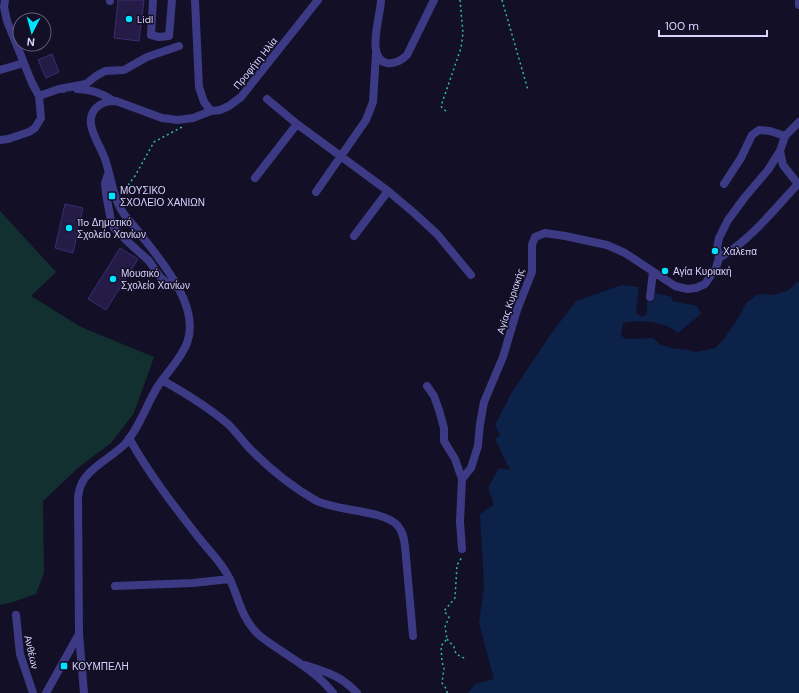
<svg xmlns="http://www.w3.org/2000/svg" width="799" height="693" font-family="'DM Sans',sans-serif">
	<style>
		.green { fill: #12302f }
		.water { fill: #0c2248 }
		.building { fill: #241b47; stroke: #3b2d73 }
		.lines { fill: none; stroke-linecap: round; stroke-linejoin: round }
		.path { stroke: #2fb8b0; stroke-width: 1.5; stroke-dasharray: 2 3; stroke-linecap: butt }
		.minor { stroke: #3d3a85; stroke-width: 8 }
		.poi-dot { fill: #00e5ff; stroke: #130f26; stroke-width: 1.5 }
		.labels { text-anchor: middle; stroke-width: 3; stroke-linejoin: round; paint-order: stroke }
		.poi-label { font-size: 10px; fill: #d9d4ff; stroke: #130f26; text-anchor: start }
		.street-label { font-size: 10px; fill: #d9d4ff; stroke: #130f26 }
	</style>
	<rect width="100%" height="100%" fill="#130f26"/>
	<path class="green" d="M0,211L56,272L31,296L81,327L154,357L134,413L111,443L79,467L43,501L44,573L36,594L13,602L0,605Z"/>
	<path class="water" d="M797,282H799V693H468L475,684L494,679L479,623L484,586L480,514L494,505L488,488L499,468L510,470L495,439L500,435L495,425L512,392L551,334L576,301L622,285L639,287L636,313C639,317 643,317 647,314V301L653,302L655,293L672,297V301L697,306L701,314L678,333C674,330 669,326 664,325C653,321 635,320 623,323L621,336L627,339H632L653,338L661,345L672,348L689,350L695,352L715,348L724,339L739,317L746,303L758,294L774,295L789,290Z"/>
	<path class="building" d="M118,0H144L139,41L114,38Z
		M52,54L59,72L46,78L38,60Z
		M65,204L83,208L73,253L55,248Z
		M120,248L138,259L106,310L88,299Z"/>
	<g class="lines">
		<path class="path" d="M502,0L528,90
			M446,111L442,108L441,106L461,48L463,33L460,0
			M122,193L135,176L154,142L182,127
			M447,639L454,647L456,654L466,659
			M447,693V690L442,683L444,668L442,662L441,646L447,639L445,627L449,617L444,611L455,598L457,565L462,557"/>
		<path class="minor" d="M153,0L151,35L159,37L169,36L172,0
			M195,0L199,87L204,102L211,111
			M381,0C381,15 365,59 387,63C395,64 401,61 407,55L434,0
			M799,0V5
			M110,1V0
			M0,70L24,63
			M59,89L86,84L96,76L105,71L124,70L147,57L179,46
			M77,89C91,89 102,93 114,101
			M39,96L59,89H63
			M267,99L297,124L388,191L413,212L437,234L471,275
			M0,140L8,139L29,132L35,128L41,118L39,96L32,83L7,21L4,7L5,0
			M780,151L783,165L798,184
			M108,174L105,183L106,194L111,221L114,228L127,241L149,261L160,277L168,284L179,288
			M255,178L297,124
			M724,184L741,158L752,135L759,130L770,131L785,136
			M316,192L366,120L373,102L376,53
			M354,236L388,191
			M719,258C751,240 774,209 799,183
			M650,297L653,272
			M162,380C185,393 208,407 228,424C236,432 243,441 250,449C269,468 292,487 315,500C337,512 383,509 398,526C403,532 404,539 405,546L413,636
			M427,386L434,396L439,410L444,428V441L455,459L462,479
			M129,438C149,474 174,506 199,538C207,548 217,558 224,569C238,589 237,611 255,631C260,637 267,641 274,646C294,660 318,673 333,693
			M462,549L460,522L462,479L471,468L478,446L480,424L484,402L503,357L517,310L532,272V245L535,237L545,233L565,236L607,245L625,253L675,286L687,289L696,288L705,284L716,268L719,258L717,248L719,238L728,220L745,197L768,170L780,151L785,136L799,122
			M115,586L193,583L230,579
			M16,615L20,654L33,693
			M305,665C327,672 341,676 357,693
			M46,693L79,634
			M84,693L79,634L78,497C79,493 79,489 81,485C87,469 112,457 125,444C140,427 146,405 158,386C167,372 181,359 187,343C202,304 156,255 134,226C112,204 114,186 105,159C100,144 82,122 96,108C102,102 108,101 116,101L162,118L178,120L193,118L211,111L220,110L229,106L241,97L318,0"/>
	</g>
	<g class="poi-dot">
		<circle cx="129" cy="19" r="4"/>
		<rect x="108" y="192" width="8" height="8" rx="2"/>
		<circle cx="69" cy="228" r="4"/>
		<circle cx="715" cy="251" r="4"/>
		<circle cx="665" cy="271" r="4"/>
		<circle cx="113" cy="279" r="4"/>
		<rect x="60" y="662" width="8" height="8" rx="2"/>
	</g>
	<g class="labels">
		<g class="poi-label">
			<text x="137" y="23">Lidl</text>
			<text x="120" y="194">ΜΟΥΣΙΚΟ<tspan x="120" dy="12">ΣΧΟΛΕΙΟ ΧΑΝΙΩΝ</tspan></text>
			<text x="77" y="226">11o Δημοτικό<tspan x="77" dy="12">Σχολείο Χανίων</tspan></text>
			<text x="723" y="255">Χαλεπα</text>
			<text x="673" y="275">Αγία Κυριακή</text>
			<text x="121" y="277">Μουσικό<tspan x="121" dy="12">Σχολείο Χανίων</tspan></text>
			<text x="72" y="670">ΚΟΥΜΠΕΛΗ</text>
		</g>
		<g class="street-label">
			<text transform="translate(255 63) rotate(-51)" y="4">Προφήτη Ηλία</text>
			<text transform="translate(510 301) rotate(-72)" y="4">Αγίας Κυριακής</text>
			<text transform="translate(32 652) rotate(77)" y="4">Ανθέων</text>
		</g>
	</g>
	<g transform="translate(32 32) rotate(186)"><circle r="19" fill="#130f26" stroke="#625e7d"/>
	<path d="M0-3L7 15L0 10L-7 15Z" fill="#00e5ff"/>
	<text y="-6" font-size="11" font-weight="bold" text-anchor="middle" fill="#d9d4ff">N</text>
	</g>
	<path d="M659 30v6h108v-6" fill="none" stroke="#d9d4ff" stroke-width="2"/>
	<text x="665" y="30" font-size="12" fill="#d9d4ff" stroke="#130f26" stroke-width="3" paint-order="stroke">100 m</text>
</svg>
